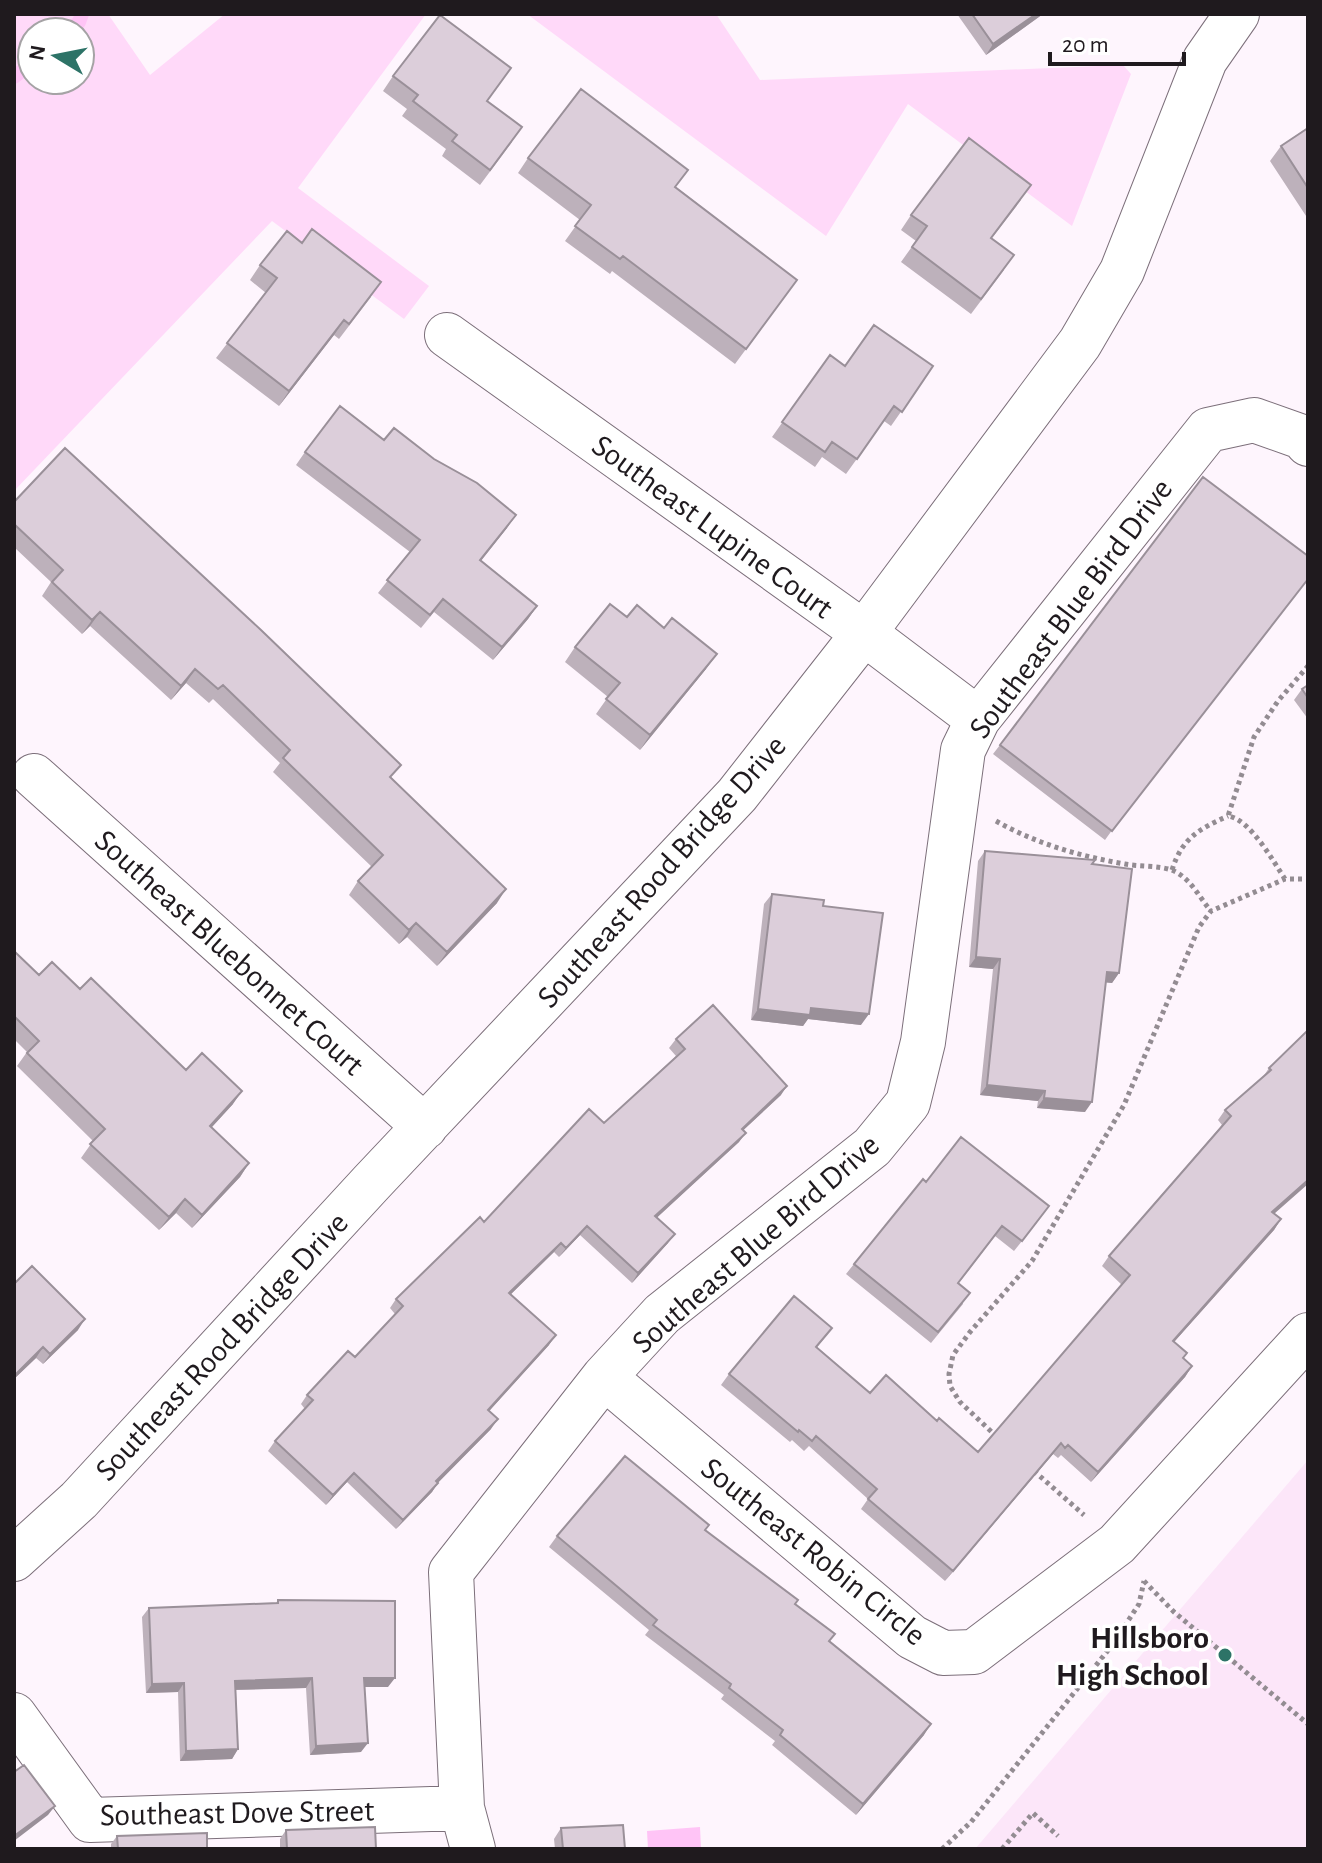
<svg xmlns="http://www.w3.org/2000/svg" width="1322" height="1863" font-family="'Alegreya Sans',sans-serif">
	<style>
		.built { fill: #fce6f9 }
		.green { fill: #ffd9f9; fill-rule: evenodd }
		.water { fill: #ffc4f6 }
		.lines { fill: none; stroke-linecap: round; stroke-linejoin: round }
		.stream { stroke: #ffc4f6; stroke-width: 14 }
		.street-casing { stroke: #7c6f7a; stroke-width: 46 }
		.path { stroke: #938c92; stroke-width: 5; stroke-dasharray: 4 4; stroke-linecap: butt }
		.street { stroke: #fff; stroke-width: 44 }
		.wall { fill: #bdb1bb }
		.shaded-wall { fill: #9a9099 }
		.building { fill: #dcceda; stroke: #9a9099; stroke-width: 2 }
		.poi-dot { fill: #2d7367; stroke: #fff; stroke-width: 3 }
		.labels { text-anchor: middle; stroke-width: 7; stroke-linejoin: round; paint-order: stroke }
		.street-label { font-size: 32px; fill: #1f1a1e; stroke: #fff }
		.poi-label { font-size: 32px; font-weight: bold; fill: #1f1a1e; stroke: #fff; text-anchor: end }
	</style>
	<rect width="100%" height="100%" fill="#fef5fd"/>
	<path class="built" d="M1308,1460V1849H975Z"/>
	<path class="green" d="M14,14H108L150,75L225,14H426L298,188L429,286L404,319L272,221L14,491ZM32,32H80V80H32Z
		M527,14H716L760,80L1123,65L1131,74L1072,226L908,104L826,236Z"/>
	<path class="water" d="M700,1827L701,1849H648L647,1831Z"/>
	<g class="lines">
		<path class="stream" d="M68,32L79,22L82,14
			M14,77L32,63"/>
		<g class="street-casing">
			<path id="street" d="M447,335L864,633L978,719
				M34,776L425,1127
				M604,1377L912,1637L943,1653L974,1652L1117,1544L1308,1335
				M14,1559L79,1500L372,1182L737,795L864,633L1080,343L1122,271L1205,60L1237,14
				M14,1715L90,1820L462,1808
				M473,1849L462,1808L451,1572L604,1377L662,1314L872,1147L908,1103L923,1042L963,750L978,719L1208,430L1254,420L1302,437L1308,444"/>
		</g>
		<path class="path" d="M996,821C1037,844 1079,856 1125,864C1140,867 1160,865 1174,871C1191,879 1199,897 1211,911
			M1172,870C1182,838 1199,829 1228,816
			M1285,879C1273,861 1250,819 1228,816L1254,737L1278,701L1308,666
			M997,1437L960,1402L950,1386L949,1374L953,1355L970,1332L1032,1261L1124,1105L1199,927L1211,911L1285,879H1308
			M1034,1471L1084,1515
			M1144,1581L1174,1612L1308,1724
			M942,1849L971,1822L1113,1644L1139,1604L1144,1581
			M1002,1849L1033,1813L1058,1836"/>
		<use href="#street" class="street"/>
	</g>
	<path class="wall" d="M957,14H1043L986,55Z
		M393,76L487,101L512,142L480,185L442,156L446,149L402,116L407,109L383,91Z
		M1308,127V219L1270,161L1281,146Z
		M528,158L676,187L797,280L735,364L612,271L610,274L565,241L580,220L518,173Z
		M1021,200L992,238L1004,270L971,314L901,262L916,241L901,230L911,215Z
		M260,265L371,297L339,339L334,335L279,406L216,358L266,293L250,280Z
		M830,355L845,366H933L891,426L884,421L846,474L822,457L815,467L772,437Z
		M384,440L507,528L481,561L537,606L528,619L493,660L434,612L421,628L378,593L410,552L296,465L305,452Z
		M14,502L392,778L497,903L437,966L407,937L399,944L349,895L358,881L372,867L273,772L280,763L213,699L209,703L186,683L171,700L90,626L82,634L42,596L51,582L14,547Z
		M1308,556L1105,840L993,754L1000,745Z
		M627,617L706,669L640,750L596,714L608,697L565,662L575,647Z
		M1308,685V719L1294,700L1302,689Z
		M985,851L1092,864L1119,973L1112,983L1106,982L1085,1112L1037,1108L1038,1101L980,1095L993,969L969,967L978,861Z
		M772,894L823,906L861,1025L808,1019L803,1026L751,1020L764,904Z
		M14,951L39,975L80,989L186,1070L233,1104L211,1128L249,1163L240,1177L192,1228L176,1213L159,1230L81,1158L93,1141L17,1066L27,1052L14,1039Z
		M1308,1030L1274,1214L1281,1219L1274,1230L1174,1342L1183,1358L1192,1366L1185,1377L1091,1482L1061,1455L1058,1458L1053,1454L945,1581L861,1509L868,1499L809,1446L804,1451L792,1440L790,1442L721,1385L729,1374L832,1328L817,1347L870,1393L937,1421L978,1452L1122,1285L1102,1266L1109,1256L1222,1125L1218,1120L1225,1110L1263,1077L1269,1068Z
		M676,1039L781,1095L743,1130L739,1142L657,1217L668,1243L632,1283L580,1235L559,1257L554,1252L511,1294L549,1345L489,1411L491,1429L438,1482L432,1492L396,1529L347,1482L326,1505L268,1451L275,1441L305,1409L301,1404L307,1395L355,1357L395,1314L390,1308L396,1299L484,1222L604,1123L676,1056L669,1048Z
		M926,1182L1042,1216L1014,1251L995,1236L958,1284L963,1304L931,1343L846,1274L854,1264Z
		M14,1284L78,1330L43,1364L36,1358L14,1379Z
		M705,1530L795,1604L830,1641L924,1735L856,1815L772,1745L775,1741L721,1699L724,1695L645,1635L649,1630L549,1547L557,1536Z
		M278,1600L388,1687H364L361,1752L310,1755L306,1688L236,1690L238,1749L232,1759L180,1761L178,1692L146,1693L142,1617L149,1608L276,1603Z
		M561,1828L625,1849H555L554,1839Z
		M286,1830L376,1849H280V1839Z
		M117,1836L207,1849H111V1844Z"/>
	<path class="shaded-wall" d="M1036,14H1043L986,55L993,44Z
		M344,320L334,335L279,406L289,391Z
		M516,515L507,528L471,573L480,560Z
		M537,606L528,619L493,660L502,647Z
		M100,612L90,626L82,634L92,620Z
		M717,654L706,669L640,750L650,735Z
		M195,669L186,683L171,700L181,686Z
		M506,889L497,903L437,966L447,952Z
		M416,923L407,937L399,944L409,930Z
		M976,957L1000,959L993,969L969,967Z
		M1107,972L1119,973L1112,983L1100,982Z
		M811,1008L869,1014L861,1025L808,1019L803,1026L751,1020L758,1009Z
		M987,1085L1045,1091L1038,1101L980,1095Z
		M787,1086L781,1095L735,1138L742,1129Z
		M242,1091L233,1104L200,1140L210,1126Z
		M1044,1098L1092,1102L1085,1112L1037,1108Z
		M746,1133L739,1142L649,1225L655,1216Z
		M249,1163L240,1177L192,1228L202,1215Z
		M1308,1180V1184L1265,1222L1272,1212Z
		M185,1199L176,1213L159,1230L169,1217Z
		M1281,1219L1274,1230L1166,1351L1173,1341Z
		M587,1226L580,1235L559,1257L566,1248Z
		M675,1234L668,1243L632,1283L638,1273Z
		M561,1243L554,1252L503,1302L509,1293Z
		M85,1319L78,1330L43,1364L50,1354Z
		M556,1335L549,1345L482,1419L488,1410Z
		M43,1347L36,1358L14,1379V1376Z
		M1192,1366L1185,1377L1091,1482L1098,1472Z
		M498,1419L491,1429L430,1491L436,1481Z
		M1061,1443L1053,1454L945,1581L953,1571Z
		M354,1473L347,1482L326,1505L333,1495Z
		M438,1483L432,1492L396,1529L403,1520Z
		M312,1678L306,1688L229,1690L235,1681Z
		M364,1678H395L388,1687H357Z
		M184,1683L178,1692L146,1693L152,1684Z
		M931,1724L924,1735L856,1815L863,1804Z
		M368,1743L361,1752L310,1755L316,1746Z
		M238,1749L232,1759L180,1761L186,1751Z
		M55,1806L48,1815L14,1841V1836Z"/>
	<path class="building" d="M972,14H1036L993,44Z
		M440,15L511,68L487,101L522,127L490,170L452,141L457,135L413,101L418,95L393,76Z
		M581,89L688,170L675,187L797,280L746,349L623,256L620,259L575,226L591,205L528,158Z
		M1308,128V188L1281,146Z
		M969,138L1031,185L991,238L1014,255L981,299L912,247L927,226L911,215Z
		M312,229L381,282L349,324L344,320L289,391L227,343L277,278L260,265L287,231L302,243Z
		M874,325L933,366L902,412L894,406L857,459L832,442L825,452L782,422L830,355L845,366Z
		M340,406L384,440L394,428L434,459L477,483L516,515L480,560L537,606L502,647L443,599L430,615L387,580L420,540L305,452Z
		M65,448L261,630L401,765L390,777L506,889L447,952L416,923L409,930L358,881L383,855L283,758L290,750L223,685L218,689L195,669L181,686L100,612L92,620L52,582L63,570L14,524V502Z
		M1203,477L1308,556V579L1112,831L1000,745Z
		M610,604L627,617L637,605L664,628L672,618L717,654L650,735L606,699L620,683L575,647Z
		M1308,685V698L1302,689Z
		M985,851L1095,860L1092,864L1132,869L1119,973L1107,972L1092,1102L1044,1098L1045,1091L987,1085L1000,959L976,957Z
		M772,894L824,900L823,906L883,913L869,1014L811,1008L810,1015L758,1009Z
		M14,951L39,975L52,962L80,989L91,978L186,1070L202,1053L242,1091L210,1126L249,1163L202,1215L185,1199L169,1217L90,1144L105,1129L27,1053L39,1041L14,1016Z
		M713,1005L787,1086L742,1129L746,1133L655,1216L675,1234L638,1273L587,1226L566,1248L561,1243L509,1293L556,1335L488,1410L498,1419L436,1481L438,1483L403,1520L354,1473L333,1495L275,1441L313,1400L307,1395L348,1351L355,1357L403,1306L396,1299L480,1217L484,1222L589,1109L604,1123L685,1049L676,1039Z
		M1308,1030V1180L1272,1212L1281,1219L1173,1341L1187,1353L1183,1358L1192,1366L1098,1472L1068,1445L1065,1448L1061,1443L953,1571L868,1499L877,1489L816,1436L812,1441L799,1430L798,1432L729,1374L794,1296L832,1328L816,1347L870,1393L886,1375L937,1421L939,1418L978,1452L1130,1275L1109,1256L1231,1116L1225,1110L1271,1070L1269,1068Z
		M961,1137L1049,1206L1022,1241L1002,1226L958,1283L970,1293L938,1332L854,1264L923,1179L926,1182Z
		M32,1266L85,1319L50,1354L43,1347L14,1376V1284Z
		M625,1456L709,1525L705,1530L798,1600L795,1604L835,1634L829,1641L931,1724L863,1804L780,1735L783,1730L729,1688L731,1684L653,1625L657,1620L557,1536Z
		M278,1600L395,1601V1678H364L368,1743L316,1746L312,1678L235,1681L238,1749L186,1751L184,1683L152,1684L149,1608L278,1603Z
		M24,1765L55,1806L14,1836V1772Z
		M623,1825L625,1849H563L561,1828Z
		M375,1827L376,1849H287L286,1830Z
		M207,1833V1849H118L117,1836Z"/>
	<circle class="poi-dot" cx="1225" cy="1655" r="8"/>
	<g class="labels">
		<g class="street-label">
			<text transform="translate(713 526) rotate(36)" y="11">Southeast Lupine Court</text>
			<text transform="translate(1070 608) rotate(-53)" y="11">Southeast Blue Bird Drive</text>
			<text transform="translate(661 871) rotate(-48)" y="11">Southeast Rood Bridge Drive</text>
			<text transform="translate(230 952) rotate(42)" y="11">Southeast Bluebonnet Court</text>
			<text transform="translate(755 1243) rotate(-41)" y="11">Southeast Blue Bird Drive</text>
			<text transform="translate(221 1346) rotate(-47)" y="11">Southeast Rood Bridge Drive</text>
			<text transform="translate(814 1551) rotate(39)" y="11">Southeast Robin Circle</text>
			<text transform="translate(237 1812) rotate(-1)" y="11">Southeast Dove Street</text>
		</g>
		<g class="poi-label">
			<text x="1209" y="1648">Hillsboro<tspan x="1209" dy="37">High School</tspan></text>
		</g>
	</g>
	<rect width="1322" height="1863" fill="none" stroke="#1f1a1e" stroke-width="32"/>
	<g transform="translate(56 56) rotate(280)"><circle r="38" fill="#ffffff" stroke="#a5a3a5" stroke-width="2"/>
	<path d="M0-6L14 30L0 20L-14 30Z" fill="#2d7367"/>
	<text y="-12" font-size="22" font-weight="bold" text-anchor="middle" fill="#1f1a1e">N</text>
	</g>
	<path d="M1050 52v12h134v-12" fill="none" stroke="#1f1a1e" stroke-width="4"/>
	<text x="1062" y="52" font-size="24" fill="#1f1a1e" stroke="#ffffff" stroke-width="6" paint-order="stroke">20 m</text>
</svg>
